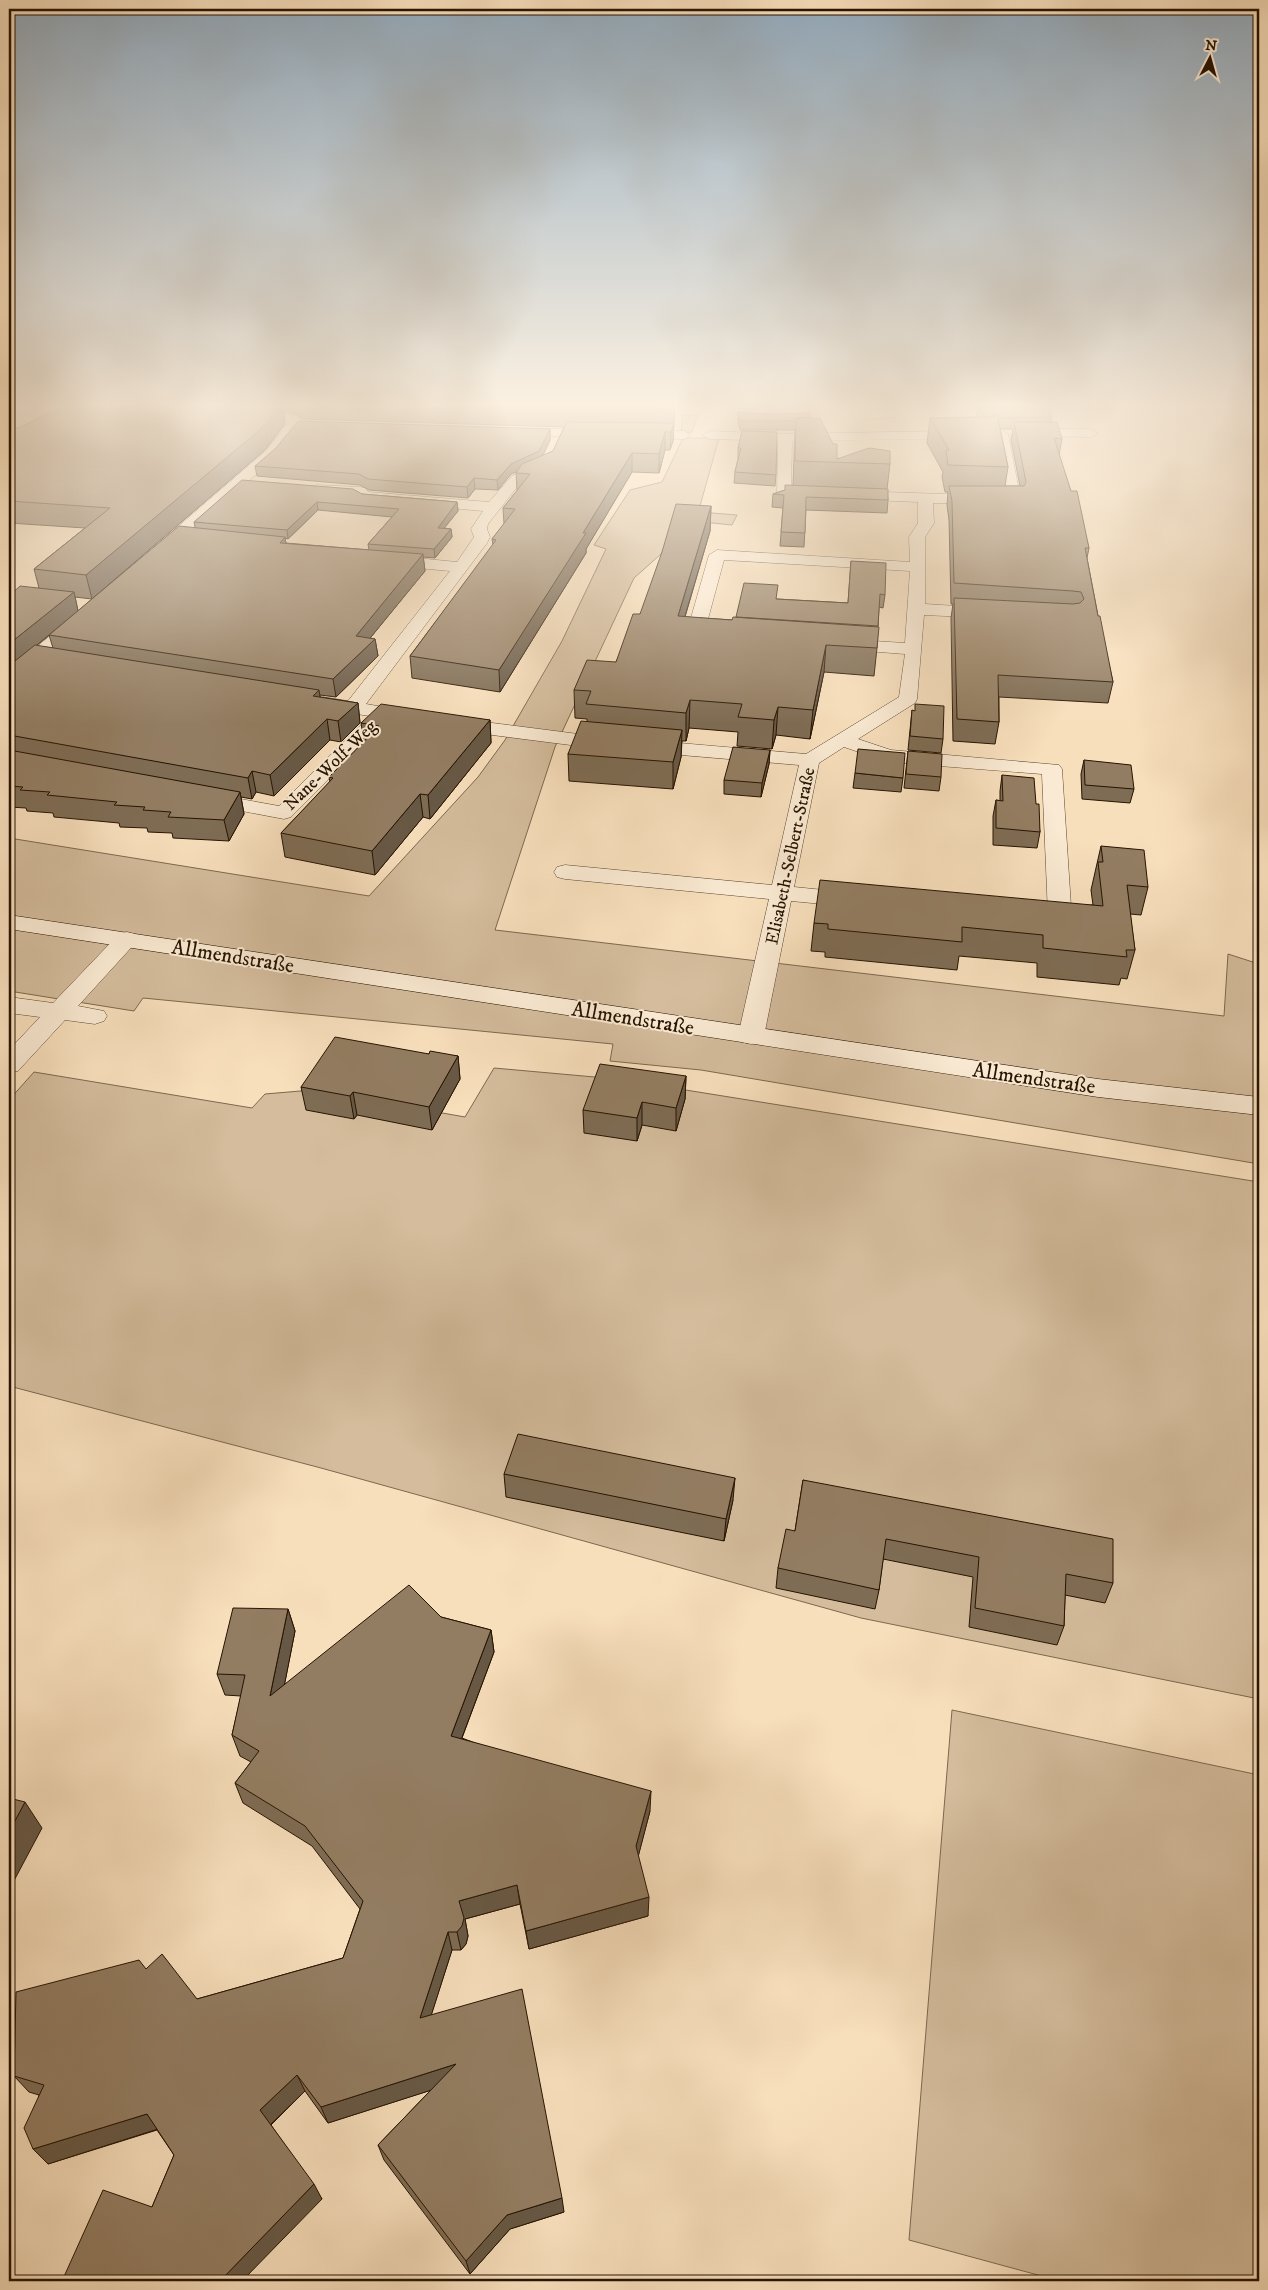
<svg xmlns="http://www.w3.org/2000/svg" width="1268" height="2290" font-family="'IM FELL DW Pica',serif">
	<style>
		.green { fill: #d4bc9c; stroke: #7d684e }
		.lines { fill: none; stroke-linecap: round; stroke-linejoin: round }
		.minor-casing { stroke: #5a4630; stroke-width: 1 }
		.secondary-casing { stroke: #261301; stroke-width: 1 }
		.minor { fill: #faead3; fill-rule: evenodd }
		.secondary { fill: #faead3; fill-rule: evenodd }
		.rail { stroke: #261301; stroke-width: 2; stroke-dasharray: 5 5; stroke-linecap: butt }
		.wall { fill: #7e6c54; stroke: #261301; fill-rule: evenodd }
		.shaded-wall { fill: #675845; stroke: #261301 }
		.building { fill: #937d62; stroke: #261301 }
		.labels { text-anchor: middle; stroke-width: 4; stroke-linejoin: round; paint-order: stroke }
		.far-street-label { font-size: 18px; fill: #261301; stroke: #faead3 }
		.street-label { font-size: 21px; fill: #261301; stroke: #faead3 }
	</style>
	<rect width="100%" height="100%" fill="#f8dfbc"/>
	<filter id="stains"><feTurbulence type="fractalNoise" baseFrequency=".004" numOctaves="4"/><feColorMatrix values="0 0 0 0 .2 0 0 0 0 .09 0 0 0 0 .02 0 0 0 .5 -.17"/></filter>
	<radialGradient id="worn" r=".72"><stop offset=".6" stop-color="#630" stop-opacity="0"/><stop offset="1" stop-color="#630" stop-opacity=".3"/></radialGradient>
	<path class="green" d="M683,415H698L692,432L681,433Z
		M683,438H719L700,506L683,511L661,554L634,578L555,747L495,930L1224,1016L1228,954L1259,964V1164L701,1070L610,1061L613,1044L143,998L134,1011L9,991V838L369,896L478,777L505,740L562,641L606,549L594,545L630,490L662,482Z
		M687,511L737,515L732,525L682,520Z
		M494,1068L617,1079L1259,1182V1699L861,1618L321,1468L9,1386V1100L34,1072L252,1108L265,1094L312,1090L465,1117Z
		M952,1710L1259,1775V2281H1060L909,2240Z"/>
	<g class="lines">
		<g class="minor-casing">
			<path id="minor" d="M185,403C213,403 276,403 300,418L302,425L276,457L164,555H152L150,552L152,549L266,451L288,424L283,419L191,407Z
				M890,410L897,414L895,417L868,419L861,415L868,411Z
				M514,428L684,431L691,435L684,439L509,435L507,432Z
				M1023,429H1091L1098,433L1091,437L1018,436L1016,433Z
				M1001,430L1008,434L1021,501L1019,504L933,503L934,523L925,537V604L988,608L994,609L997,613L994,617L988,618L924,615L917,699L915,703L858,739L891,750L1059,765L1062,769L1072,922L1068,927L1060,929L1035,926L1031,921L1035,916L1048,914L1042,774L888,762L844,747L819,763L794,887L854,893L862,895L865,900L862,905L854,907L791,901L764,1036L760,1042L751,1044L742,1042L738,1036L769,899L565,879L557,877L554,872L557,867L565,865L772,885L799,765L586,747L453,730L446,728L443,724L446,720L453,718L586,735L806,754L899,697L905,654L841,649L835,648L832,644L835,640L841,639L905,643L910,571L724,560L705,630L721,632L724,636L721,640C711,642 699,641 689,639L686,635L709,555L717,550L910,562L909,537L918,523V502L779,496L777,493L778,441L710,439L703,435L710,431L782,434ZM995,438L1006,496L791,489L792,441Z
				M549,459L556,463L554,466L526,479L517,487L488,524L487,529L490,537L487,543L366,704L418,713L421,717L418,721L411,723L389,719L291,817L284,819L200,803L197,799L200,795L207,793L279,806L370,716L323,709L316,707L314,703L316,699L323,697L348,701L450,571L386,565L378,560L386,555L457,562L474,537L471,529L483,511L363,500L358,499L355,495L316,491L314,488L316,485L360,487L365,488L368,492L489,502L512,476Z
				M81,614L87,615L90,619L87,623L15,683L9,684V670L75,615Z
				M127,932L135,934L139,939L78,1006L104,1011L107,1016L104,1021L95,1024L65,1020L18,1071L9,1073V1050L40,1017L9,1013V997L53,1003L119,934Z"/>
		</g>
		<g class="secondary-casing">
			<path id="secondary" d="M9,915L1098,1079L1259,1097V1115L1098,1097L9,929Z"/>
		</g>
		<use href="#minor" class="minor"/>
		<use href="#secondary" class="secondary"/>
		<path class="rail" d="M9,406L14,403"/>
	</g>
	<path class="wall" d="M69,403H675L673,441L670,450H665L659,473L632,472L586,549V553L500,692L412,678L410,656L493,545L492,539L504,524L503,508L517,491L516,472L511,474L498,490L475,489L468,498L369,490L360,485L257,476L255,466L550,429V440L542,456L553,451L564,427L303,419L295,414L284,411L285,424L265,450L94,597L195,527L194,522L362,494L457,502L458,511L444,528L451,529L452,537L435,558L423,557L425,571L370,638L375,639L378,656L336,697L320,695V697L358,703L360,723L341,742L330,740L274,796L256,792L252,799L241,797L244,814L229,841L173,838L172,833L148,832L147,828L120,827L119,823L54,817L53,813L27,811L26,808L9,807V596L39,588L34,569L85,528L9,523V427L19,428ZM318,510L392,517L368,544L369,550L286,543L285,538L288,539ZM75,597L92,599L78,611ZM62,625L49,635L53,648L36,646Z
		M978,407L1052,417L1051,422L1062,439L1059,455L1089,548L1087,558L1098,616L1113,682L1108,703L999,697V722L995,744L953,741L951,618L953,604H951L949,520L947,505L948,492H945L942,477L943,472L927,443L930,418L976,417ZM1000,429H1013L1011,440L1020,486H1005L1008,467Z
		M738,412L812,418L837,459L890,464L887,489L888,500L887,513L806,510L804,547L780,546L783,508L772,507L773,494L785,490L793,485L795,430H740L738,421Z
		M742,431L776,475L775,486L734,483L735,472L738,459V448Z
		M711,506L710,531L685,617L732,620L736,617L777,599L848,603L851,561L885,595L883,608L879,607L877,648L874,676L824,672L810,739L776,735L772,749L737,746L738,732L689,728L686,741H682L681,757L673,789L569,781L568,754L587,722V719L575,718L574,690L616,662L640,614Z
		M912,710L943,739L941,753L908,750Z
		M490,720L491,743L430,819L423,817L375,875L285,857L281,833L330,782L329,777L364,742L361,723Z
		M770,750L769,764L761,797L724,794V780Z
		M908,751L941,777L939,791L904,788Z
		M1084,760L1134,789L1130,803L1082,799L1081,774Z
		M855,773L903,778L901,792L853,788Z
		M1002,775L1036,804L1040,832L1037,848L993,845V816L996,800L1000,801V791Z
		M1101,846L1148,887L1141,915L1130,914L1135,950L1127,979L1121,978L1119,985L1037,977V963L959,956L957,970L825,957V952L811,951L814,923L1093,905L1091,890Z
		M429,1054L458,1056L460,1079L432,1130L357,1115L354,1119L306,1110L301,1087Z
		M686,1076L685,1099L676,1131L642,1125L637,1141L584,1133L583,1110Z
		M504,1474L733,1500L724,1541L506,1497Z
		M803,1480L1113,1583L1105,1603L1065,1595L1064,1626L1057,1645L969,1627L973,1577L883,1559L879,1590L875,1609L776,1588L778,1568L795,1531Z
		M288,1609L295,1631L284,1686L441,1617L491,1630L494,1652L462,1738L650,1811L638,1856L648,1916L529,1949L520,1904L465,1919L468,1936L466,1944L461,1950H452L431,2015L564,2212L510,2229L470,2274L384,2160L378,2145L431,2090L328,2123L305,2091L271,2125L322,2199L152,2207L174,2155L157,2130L48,2164L33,2149L39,2095L29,2092L14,2076L146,1969L197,1999L343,1958L360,1909L312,1846L243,1803L235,1783L251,1762L240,1756L232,1735L241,1696L225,1695L217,1674Z"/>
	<path class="shaded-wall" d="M282,404L285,424L265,450L92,599L86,575Z
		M674,423L673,441L670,450L671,432Z
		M550,429V440L540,462L511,474L498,490L497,480L511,464Z
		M665,432V450L659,473V454Z
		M632,453V472L586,549V553L500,692L499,670Z
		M474,478L475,489L468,498L467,487Z
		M317,502L318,510L288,539L287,530Z
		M457,502L458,511L438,536V528Z
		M711,506L710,531L677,643L678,616Z
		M451,529L452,537L435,558L434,549Z
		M285,537L287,553L280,543Z
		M423,554L425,571L358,653L356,636Z
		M74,592L78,611L9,668V644Z
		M375,639L378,656L336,697L333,679Z
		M826,645L824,672L810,739L813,710Z
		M319,690L322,710L313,696Z
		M690,700L689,728L686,741V713Z
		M358,703L360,723L341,742L338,721Z
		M778,707L776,735L772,749L774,720Z
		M327,719L330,740L274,796L270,775Z
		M490,720L491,743L430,819L428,795Z
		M682,730L681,757L673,789V762Z
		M770,750L769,764L761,797L762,783Z
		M252,771L256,792L252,799L248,778Z
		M240,792L244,814L229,841L224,820Z
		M420,794L423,817L375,875L372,851Z
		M458,1056L460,1079L432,1130L429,1107Z
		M686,1076L685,1099L676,1131V1108Z
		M353,1092L357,1115L354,1119L350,1096Z
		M642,1102V1125L637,1141V1118Z
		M735,1478L733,1500L724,1541L726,1519Z
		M288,1609L295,1631L278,1718L270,1696Z
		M491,1630L494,1652L455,1756L451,1736Z
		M651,1791L650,1811L636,1865V1846Z
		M25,1802L42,1828L9,1890V1832Z
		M517,1885L520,1904L465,1919L468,1936L466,1944L461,1950L457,1932L459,1901Z
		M649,1897L648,1916L529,1949L526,1931Z
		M448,1932L452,1950L425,2035L420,2018Z
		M456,2064L460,2081L328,2123L321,2107Z
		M297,2075L305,2091L269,2126L260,2110Z
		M147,2114L158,2129L48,2164L33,2149Z
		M314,2184L322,2199L242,2281H220Z
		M562,2198L564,2212L510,2229L470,2274L466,2261L507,2215Z"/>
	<path class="building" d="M69,403H282V404L261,429L86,575L34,569L110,508L9,501V427L19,428Z
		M453,403H675V409Z
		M1048,406L1052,417L998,418L997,414H993V417H984L978,407Z
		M738,412L765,414L809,413L812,418H796L795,421H740Z
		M993,414H997L1008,467L948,465L946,450H949L930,418L995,417Z
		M796,418H820L833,444H837V459L869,448L890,451V464L795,461Z
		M298,421L550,429L539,451L511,464L497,480L474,478L467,487L368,479L359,474L255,466L276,448Z
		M567,422L674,423L671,432H665L659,454L632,453L583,533H586L499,670L410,656L496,540L492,539L515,509L503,508L530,474L516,473L522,464L553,451Z
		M1014,422H1057L1062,439L1054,438L1071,491H1077L1089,548H1085L1098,616H1100L1113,682L998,675L999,722L957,719L954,598L1073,604L1080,603L1084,599L1081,592L1073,591L954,583L952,501L949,486H1024L1026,482Z
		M742,431L777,432L776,475L735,472L741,448H738Z
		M242,480L353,489L362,494L457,502L438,528L451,529L434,549L368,544L399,509L317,502L287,530L194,522Z
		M785,485L888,489V500L806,497L805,533L781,532L784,495L773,494L785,490Z
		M676,504L711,506L678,616L732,620L733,617L879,627L877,648L826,645L813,710L778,707L774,720L738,717L742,704L690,700L686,713L586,704L591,691L574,690L587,660L616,662L633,614H640L662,552Z
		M179,526L285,537L280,543L423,554L356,636L375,639L333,679L49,635Z
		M851,561L886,563L885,595L880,594L878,626L736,617L744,583L778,585L776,599L848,603Z
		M20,586L74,592L9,644V596Z
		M35,645L319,690L313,696L358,703L338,721L327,719L270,775L252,771L248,778L9,735V665H10Z
		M381,704L490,720L428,795L420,794L372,851L281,833L333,778L329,777L379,726L361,723Z
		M915,704L944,706L943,739L910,736L912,710L915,711Z
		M581,721L682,730L673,762L568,754Z
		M733,747L770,750L762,783L724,780Z
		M858,749L905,753L903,778L855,773Z
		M9,750L240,792L224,820L168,817L171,812L143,810L145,807L114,805L117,802L47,795L50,792L20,790L23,787L9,786Z
		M908,751L942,754L941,777L906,774Z
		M1084,760L1131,765L1134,789L1085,785Z
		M1002,775L1034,778L1036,804H1039L1040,832L996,828V800L1003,801Z
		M1101,846L1144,850L1148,887L1127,885L1135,950H1126L1127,957L1043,948V935L962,927V942L828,929V924L814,923L820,880L1103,906L1098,862H1103Z
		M335,1037L429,1054L430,1051L458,1056L429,1107L353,1092L350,1096L301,1087Z
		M600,1064L686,1076L676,1108L642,1102L637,1118L583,1110Z
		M518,1434L735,1478L726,1519L504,1474Z
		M803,1480L1113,1539V1583L1066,1574L1064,1626L975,1608L979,1557L886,1539L879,1590L778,1568L786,1529L795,1531Z
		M409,1585L441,1617L491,1630L451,1736L651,1791L636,1846L649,1897L526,1931L517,1885L459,1901L464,1918L462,1926L457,1932H448L420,2018L522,1989L562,2198L507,2215L466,2261L378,2145L456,2064L321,2107L297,2075L260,2110L314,2184L220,2281H62L103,2190L152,2207L174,2155L147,2114L33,2149L24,2128L44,2085L14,2076L16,1992L139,1960L146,1969L162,1954L197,1999L343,1958L363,1901L305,1826L235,1783L259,1751L232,1735L245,1675L217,1674L233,1608L288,1609L270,1696Z
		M9,1798L25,1802L9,1832Z"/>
	<linearGradient id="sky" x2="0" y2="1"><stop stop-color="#92aabd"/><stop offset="0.56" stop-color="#fcf1e1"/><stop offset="1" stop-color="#fcf1e1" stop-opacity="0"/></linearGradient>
	<rect width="1268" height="724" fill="url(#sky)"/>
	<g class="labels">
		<g class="far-street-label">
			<text transform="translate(330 765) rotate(-44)" y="6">Nane-Wolf-Weg</text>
			<text transform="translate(790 856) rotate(-78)" y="6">Elisabeth-Selbert-Straße</text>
		</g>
		<g class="street-label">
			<text transform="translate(233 956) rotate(9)" y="7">Allmendstraße</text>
			<text transform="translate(633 1018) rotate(9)" y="7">Allmendstraße</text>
			<text transform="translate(1034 1078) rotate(8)" y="7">Allmendstraße</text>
		</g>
	</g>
	<rect width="1268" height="2290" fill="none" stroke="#f8dfbc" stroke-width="30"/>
	<rect x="10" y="10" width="1248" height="2270" fill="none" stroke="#261301" stroke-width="2.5"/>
	<rect x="15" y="15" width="1238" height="2260" fill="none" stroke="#261301"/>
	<g transform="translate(1210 58) rotate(6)" stroke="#faead3" stroke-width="4" paint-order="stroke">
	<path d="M0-4L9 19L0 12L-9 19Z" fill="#261301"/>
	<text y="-8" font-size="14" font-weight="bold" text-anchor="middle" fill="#261301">N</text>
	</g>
	<rect width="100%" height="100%" filter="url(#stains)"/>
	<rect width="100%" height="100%" fill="url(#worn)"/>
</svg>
